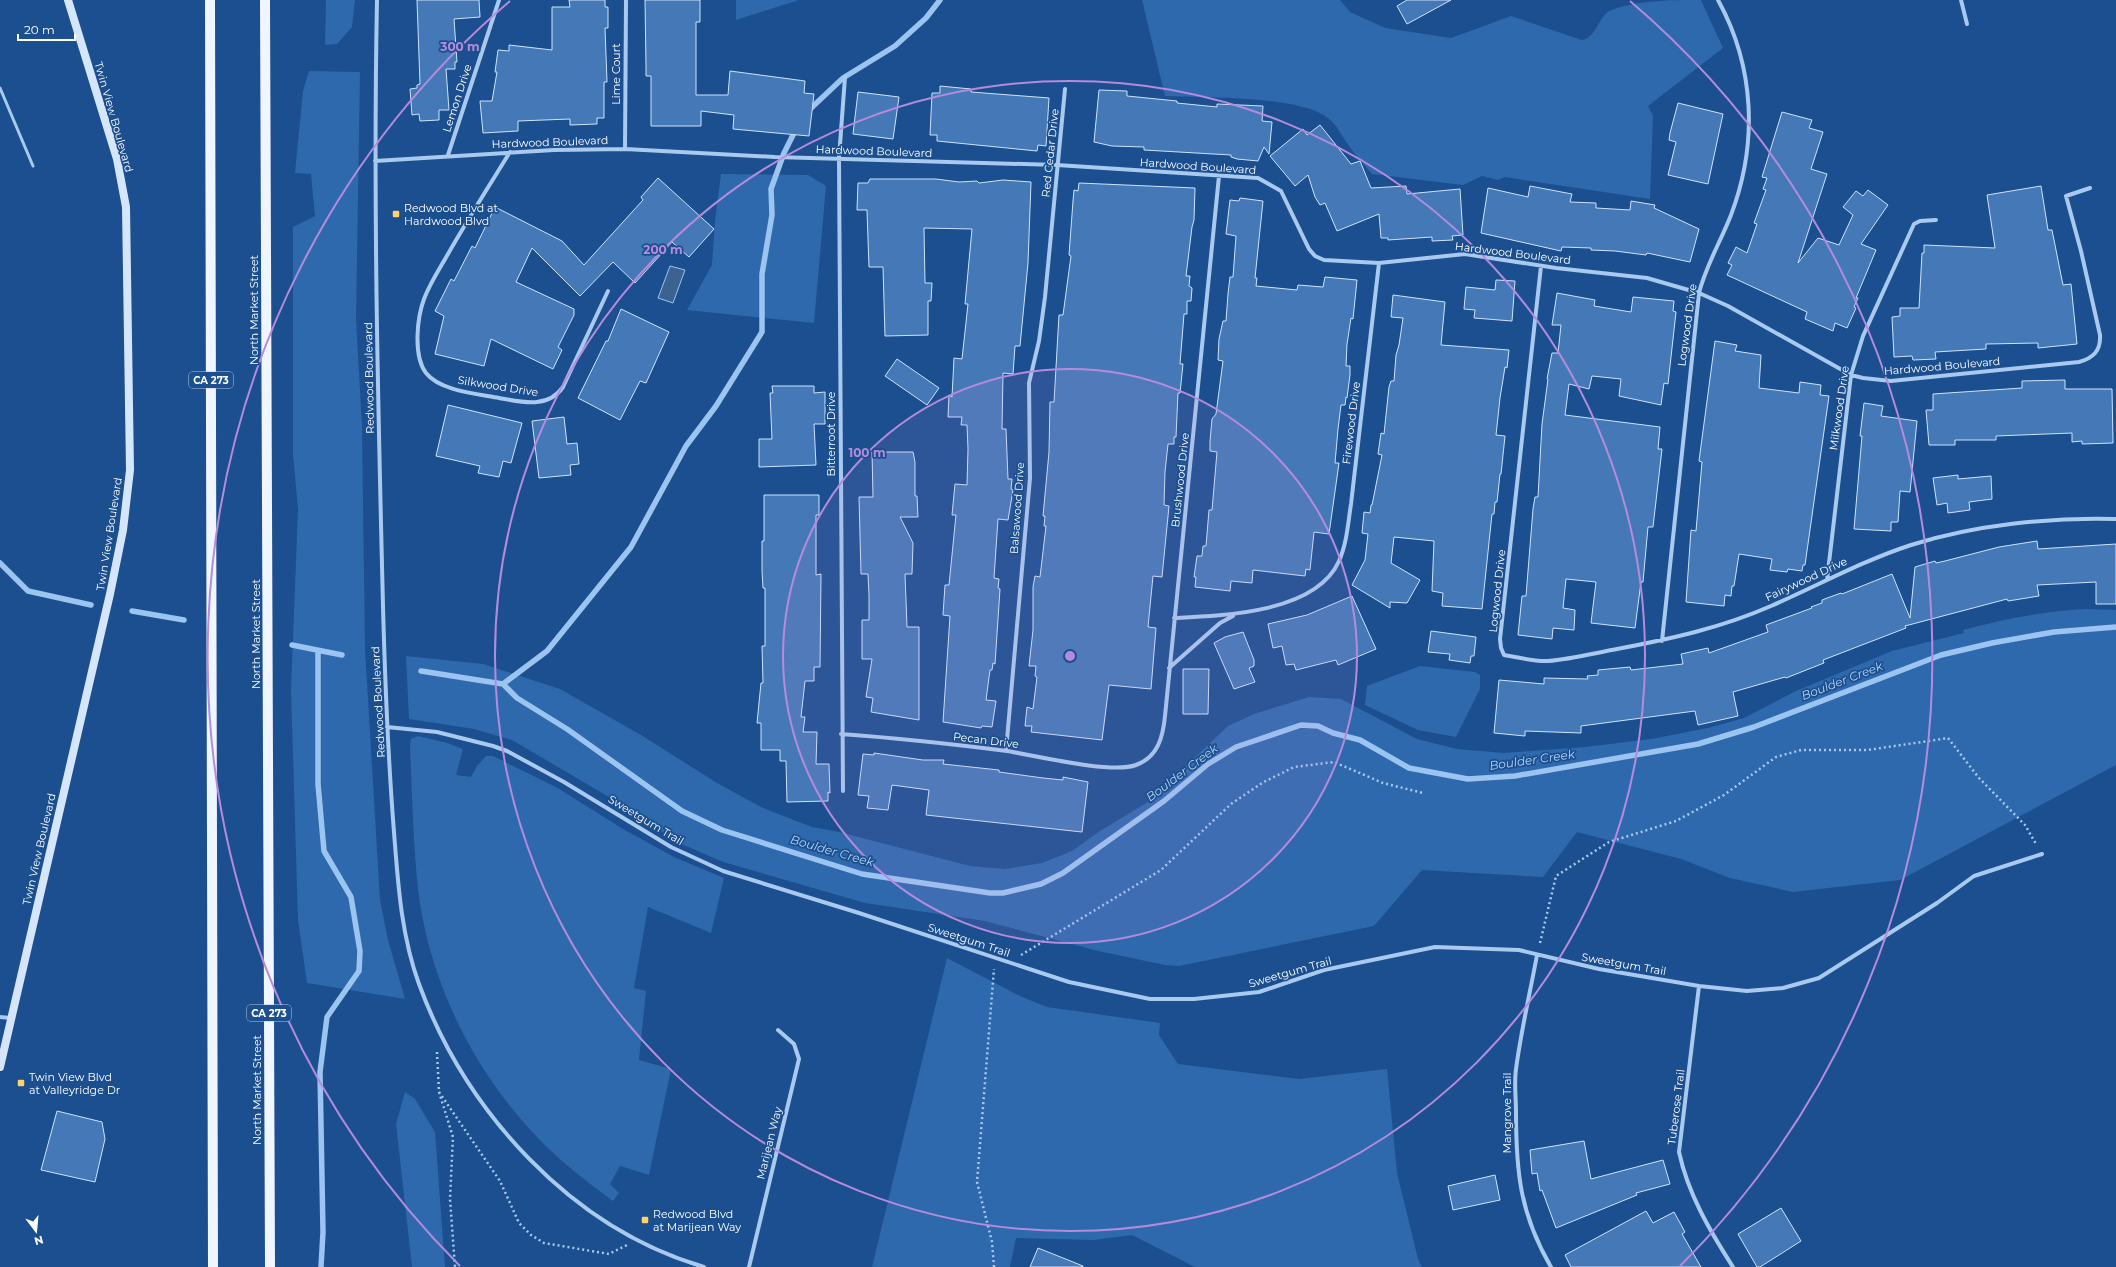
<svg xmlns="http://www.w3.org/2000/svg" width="2116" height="1267" font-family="Montserrat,sans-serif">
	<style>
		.green { fill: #2e69ad }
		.water { fill: #3c6290; stroke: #9cc4f0 }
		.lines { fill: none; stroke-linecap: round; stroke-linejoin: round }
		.stream { stroke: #9cc4f0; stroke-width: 5.5 }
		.building { fill: #4478b7; stroke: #cfe3fa }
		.path { stroke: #a9c9ee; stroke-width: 2.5; stroke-dasharray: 2 3; stroke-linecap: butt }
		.lane { stroke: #a9c9ee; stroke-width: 3 }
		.street { stroke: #a9c9ee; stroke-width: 4 }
		.secondary { stroke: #d6e6fa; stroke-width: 8 }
		.primary { stroke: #f0f6ff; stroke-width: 10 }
		.ring { fill: none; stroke: #b68bdc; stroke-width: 2 }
		.poi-dot { fill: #ffd166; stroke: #1b4f8f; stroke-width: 1.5 }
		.labels { text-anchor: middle; stroke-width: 3.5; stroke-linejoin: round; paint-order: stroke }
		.shield { fill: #1b4f8f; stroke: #bbcadd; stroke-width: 1 }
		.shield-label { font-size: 10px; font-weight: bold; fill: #fff }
		.street-label { font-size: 11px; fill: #fff; stroke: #1b4f8f }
		.poi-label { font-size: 11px; fill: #fff; stroke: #1b4f8f; text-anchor: start }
		.water-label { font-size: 12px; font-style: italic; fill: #b5d3f5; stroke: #1b4f8f }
		.centre { fill: #b68bdc; stroke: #1b4f8f; stroke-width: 2 }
		.ring-label { font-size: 12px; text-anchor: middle; font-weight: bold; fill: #b68bdc; stroke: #1b4f8f; stroke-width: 3.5; stroke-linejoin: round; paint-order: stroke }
	</style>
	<rect width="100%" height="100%" fill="#1b4f8f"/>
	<path class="green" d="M326,0H355L352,27L337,44L325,45Z
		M736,0H799L736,20Z
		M1142,0H1340L1350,12L1385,28L1451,38L1511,16L1582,40C1596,38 1598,18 1609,11C1636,0 1671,0 1701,0L1723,48L1648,106L1653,116L1650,199L1505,177L1498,180L1482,176L1463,185L1372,174C1364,164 1354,154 1347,143C1341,135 1337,125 1329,119C1302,95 1203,98 1165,96Z
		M309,71L360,72L356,319L362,426L365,649L380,900L388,940L405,999L307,983L298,920L291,690L298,509L293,454V227L315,216L311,174L295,173L303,91Z
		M721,174L808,175L826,186L814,323L687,310L712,265L715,221Z
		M2086,609L2116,610V765L1900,880L1793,892L1730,878L1681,859L1577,832L1543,877L1422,870L1374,926L1179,966L1165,965L1098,951L985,921L865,903L723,862L677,842L619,803L512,740L474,729L409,719L406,656L483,664L560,689L641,735L717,783L763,808L812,827L839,832L970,866L1005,869L1042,863L1072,851L1100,831L1148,802L1228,726L1254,714L1309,697L1341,699L1417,739L1457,749L1504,753L1585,747L1651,739L1708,728L1744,718L1796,691L1892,651L1964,633L1963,630C2004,619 2044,611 2086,609Z
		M1420,666L1475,672L1480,675V689L1456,737L1418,730L1365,705L1367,686Z
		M418,736L447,743L463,749L456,775L471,777L477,766L486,756H493L556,787L623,829L674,857L724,878L711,933L648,907L634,988L646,991L639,1060L671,1069L649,1175L620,1166L610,1184L619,1193L613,1201C587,1182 561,1162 539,1139C474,1072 429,982 418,889C413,841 412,792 410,744L411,739Z
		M947,958L1022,997L1047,1007L1160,1023L1159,1035L1178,1064L1299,1079L1387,1069L1397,1173L1418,1259L1422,1267H1195L1132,1235L1094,1240L1016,1238L1010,1267H872Z
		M405,1092L415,1099L435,1132L445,1267H412L396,1124Z"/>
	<path class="water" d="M670,266L685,270L673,303L658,298Z"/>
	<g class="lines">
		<path class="stream" d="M808,111L843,78L895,46L926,18L940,0
			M0,563L28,591L91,605
			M132,611L184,620
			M292,645L342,655
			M318,651V784L324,851L351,897L360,951L359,971L327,1017L320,1072L323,1232L321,1267
			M421,671L503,684L517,698L567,729L682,811L722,830L862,874L990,893H1003L1041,884L1063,873L1164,801L1208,764L1236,747L1301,725L1318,726L1333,733L1360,740L1409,768L1468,779L1515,776L1698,744L1754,727L1941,655L1992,643L2054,632L2116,627
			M503,684L547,651L631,547L686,446L716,406L762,332V274L772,215L771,189L784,153L796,129"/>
	</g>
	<path class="building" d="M417,0H479L480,17L454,19L457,62H455V69H446L449,110H439V120L420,121L419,114L412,115L410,89L417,88V85L420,84Z
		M569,0H605V7H608V28H605L607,82H604V118H597V124L570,125V119L518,121V131L483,133L480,101H492L497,72H495L498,50L509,51V45L552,50V7H570Z
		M645,0H700V22H696V95H728L730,71L805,81L804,93L814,94L809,136L733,129L734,115L701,111V126H651V76H646V66Z
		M1407,0H1451L1407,24L1397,6Z
		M940,86L971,89V92L1049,98L1046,146L1038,145L1037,151L937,141V135H930L932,93H940Z
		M1099,90L1127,91V96L1177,101V103L1217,107V104L1263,106L1262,121L1272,122L1269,154L1264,147L1258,161L1237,159L1231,157V155L1144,150V147L1112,146L1094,142Z
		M858,92L899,97L893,139L853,134Z
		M1678,103L1723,114L1708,184L1668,175L1676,142L1669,140L1670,133Z
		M1782,112L1812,120L1809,128L1823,132L1811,169L1827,174L1798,263L1818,238L1839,245L1853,215L1843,207L1856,191L1863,196L1868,190L1888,205L1861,244L1876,250L1856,298H1858L1854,307L1856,308L1847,328L1835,323L1833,331L1805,319L1807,312L1727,275L1732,265L1728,263L1736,247L1747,253L1757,224L1754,223L1766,190L1763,189L1767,178L1762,177Z
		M1320,125L1351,164L1360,161L1371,188L1406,186L1407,194L1460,189L1463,235L1452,236L1453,240L1432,241V237L1388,240V238H1381L1379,214L1337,231L1325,203L1320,205L1315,197L1308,175L1295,186L1270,156L1303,129L1307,135Z
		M658,178L714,229L689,257L672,242L635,283L613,262L580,296L532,248L516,282L574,309V315L558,347L562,350L553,369L491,339L484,366L435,354L444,316L435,311L451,279L454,281L472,246L475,248L495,207L562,241L584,265L643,200L641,197Z
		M870,179H936L959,182L977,181L979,183L1003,180L1031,182L1028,263L1020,346H1015L1013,374L1003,373L1002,429H1006L1008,479H1012L1011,489L1013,490L1008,520L998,519L994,578L999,579L998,588L1000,589L995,664L993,663L992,670H990L986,700L996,701L992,727L982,726L981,728L943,722L950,616L943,615L945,585H949L956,515H952L955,484L967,485L968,449L967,425H961L962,417H948L949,395L952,397L954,358L962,359L968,304H965L972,229L924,228L925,283H932L931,301H928V335L885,336L883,267H869L867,210H857L858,183H868Z
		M1079,183L1195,188L1194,220L1192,227L1186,276H1190L1189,286L1192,288L1191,301H1187V314H1184L1180,364H1183L1180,393H1178L1176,437H1174V444H1168L1165,472L1164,505L1169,506L1162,577L1153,576L1148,627L1156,628L1151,689L1109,685L1102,740L1031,732L1032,726H1025L1027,707L1033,709L1037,677L1035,676L1036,666H1029L1033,630V587L1035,576L1040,577L1046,526H1044L1045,516H1043L1049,452L1050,402H1054L1059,315H1063L1071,256L1069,255L1073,201L1074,190L1078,191Z
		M1530,186L1572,194L1570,202L1596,203V208L1630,210L1631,201L1655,205L1654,208L1699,229L1690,262L1647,253L1646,255L1615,251L1591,250V248L1562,247L1561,251L1481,233L1488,188L1528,197Z
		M2041,186L2048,230H2052L2063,285L2071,284L2077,344L2038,348V343L1986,344V349L1935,352L1936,359L1913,360L1912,356L1894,357L1892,317L1900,316V308H1919L1922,253H1924V245L1995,248L1987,195Z
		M1240,198L1263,201L1255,278H1257L1256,286L1297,290L1298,285L1323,287L1325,277L1357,280L1353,319L1351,318L1347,344L1346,366H1350V375L1347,398L1346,397L1345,405H1341L1338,429L1335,463H1339L1329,534L1314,532L1310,570L1306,569L1305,576L1253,570L1252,583L1231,581L1230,591L1195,587L1196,577H1194L1197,556H1202L1203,546H1206L1209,510H1212L1217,452L1210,451V441L1212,419L1216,414L1223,361L1218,360L1219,339L1223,321H1226L1228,294L1230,277H1233L1236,236L1226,234L1230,200L1239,201Z
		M1496,280L1515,281L1512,321L1474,318L1475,310L1464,309L1466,287L1495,290Z
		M1557,293L1595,300L1594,306L1631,312L1633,297L1674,301L1673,311L1676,312L1668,384L1664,383L1661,405L1619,396L1621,379L1592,376L1589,389L1569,384L1565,415L1660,427L1658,449H1662L1653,527H1648L1643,582H1641L1635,628L1591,623L1596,582L1566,579L1563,608L1575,610L1574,630L1553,628L1552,639L1518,635L1522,596H1526L1533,509L1535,497H1538L1542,424L1548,379H1547L1552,353H1558L1561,325H1552Z
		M1393,295L1445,302L1441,345L1509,350L1507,368L1505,367L1500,398L1496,435L1505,436L1501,474H1500L1497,502H1495L1494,514H1492L1482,609L1442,606L1443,593L1432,591L1434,541L1394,537L1391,563L1420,580L1407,603L1390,602V608L1352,585L1365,560L1368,534L1362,533L1364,512L1370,513L1371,505H1372L1382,455L1378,454L1381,433L1384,434L1389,387L1391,381H1394L1396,355L1399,345L1403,318L1391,317Z
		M621,309L669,332L646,383L640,381L620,420L578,398L606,341H608Z
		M1715,341L1737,345L1735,351L1761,355L1759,388L1799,393L1800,382L1821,385L1820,395L1829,396L1805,565H1803L1802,571L1788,569L1787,572L1770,570L1772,559L1739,554L1734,586H1732L1731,596L1725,595L1724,606L1686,602L1691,530L1696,531L1702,462L1699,461Z
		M897,359L939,388L927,405L885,376Z
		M2065,380V389H2112L2113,443L2082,444V441L2072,442V433L1996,436V440H1955V445H1929L1926,410H1933V394L2022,388V381Z
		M772,386H814V393L825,392V424H814L816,465L759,467V439H772L770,393H773Z
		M1864,403L1883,406L1881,416L1917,421L1910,492L1900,491L1898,522H1891V531L1854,529L1862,436H1860Z
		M448,405L522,423L511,463L503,461L499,477L478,473L480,466L436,456Z
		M564,417L567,444L577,443L579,464L570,465L571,475L539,478L532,421Z
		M872,452H913L915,462V496H917L918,517H900L913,543L912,574H905L907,627H919V720L871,712L873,698L866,697L872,659H862V620H869V595L868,574H861L859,497H873Z
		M1958,475V479L1991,476L1992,499L1969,502L1970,510L1948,513L1947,503L1937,505L1933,478Z
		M764,495H819V515H816V575L821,574L820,667H814V681H805L801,717H805L803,732H817L816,764H829L830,793L828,792V801L787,802L786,761H780V750H761V723H757L761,683H763L762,646H765V588H763L762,571V541H764Z
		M2037,541L2038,549L2116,544V604H2096V582L2037,585L2039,596L2008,601L2007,599L1905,626L1906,628L1823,660L1824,663L1786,678L1785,677L1733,692L1738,716L1698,725L1695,711L1581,726V733L1525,731V736L1494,733L1499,680L1544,684V678L1588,679L1587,676L1598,675V670L1630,667L1631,670L1683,664L1681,654L1708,648L1709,653L1768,632L1766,625L1812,608L1811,607L1822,603V600L1830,597L1841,593L1842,594L1892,574L1910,618L1915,567L1935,561L1936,563L1945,561L1999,547Z
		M1352,596L1376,649L1338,665L1336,660L1296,670L1294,664L1286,665L1282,646L1273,648L1268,624L1307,615Z
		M1431,631L1476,637L1474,656H1471L1470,663L1449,660L1450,654L1428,652Z
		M1243,632L1254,660V666L1249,668L1255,682L1234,689L1214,643L1225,637Z
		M1183,669H1209L1208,714H1183Z
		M874,753L923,760H944L943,764L999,770V772L1043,778L1063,780V777L1088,782L1082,832L926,815L929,790L892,785L888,810L867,808L869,796L858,795L863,754L874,755Z
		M57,1111L102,1122L105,1139L95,1182L41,1170Z
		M1584,1141L1591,1179L1663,1160L1670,1184L1636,1193L1637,1195L1556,1228L1542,1190L1540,1191L1537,1173L1532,1174L1530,1150Z
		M1495,1175L1500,1200L1453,1210L1448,1186Z
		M1781,1208L1801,1241L1760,1267H1757L1738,1234Z
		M1646,1211L1653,1223L1674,1212L1685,1232L1682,1234L1701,1267H1571L1565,1255Z
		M1038,1248L1083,1266V1267H1030Z"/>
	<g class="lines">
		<path class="path" d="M1540,943L1556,876L1609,842L1676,821L1724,795L1776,757L1801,750H1868L1948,738L1979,778L2025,825L2036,844
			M1021,955L1161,870L1231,804L1262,783L1294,767L1334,762L1383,783L1423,793
			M437,1052L439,1092L453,1137L450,1199L455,1267
			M439,1092L500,1181L519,1223L531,1235L544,1243L609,1254L627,1245
			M994,1267L992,1242L977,1182L994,969"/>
		<path class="lane" d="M0,88L33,166"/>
		<path class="street" d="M377,0C373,202 378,404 383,606C385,681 388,757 394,832C398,883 401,935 419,984C466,1112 571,1228 704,1267
			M1961,0L1967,24
			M625,149L626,0
			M510,152C489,186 468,219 448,254C440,268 430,283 424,299C417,318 413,356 426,373C440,391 478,394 499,398C522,402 548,409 563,387L608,291
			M448,155L499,0
			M375,161L554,150L625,149L775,157L1057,165L1258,178L1281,191L1309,249L1315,256L1324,260L1379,263L1465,254L1556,268L1647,278L1699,293L1728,306L1851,375L1863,378L1891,381L2079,362C2093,358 2101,351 2100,335L2081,251L2066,196L2090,188
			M1541,266L1500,639L1501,648L1504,655C1518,657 1534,662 1548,661C1571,659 1595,653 1617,649C1670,639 1721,628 1771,606C1817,586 1862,561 1911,545C1974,525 2050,517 2116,519
			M1827,580L1851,375L1863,336L1914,224L1920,221L1936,220
			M1174,618C1222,616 1316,613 1339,561C1347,543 1348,523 1351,504L1379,263
			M1662,641L1699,293C1706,265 1721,241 1731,215C1758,144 1755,67 1718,0
			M1169,668L1220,623L1233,616
			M387,727L437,732L493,746L507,751L564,782L671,847L723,871L859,913L1069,982L1150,999H1194L1259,992L1324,970L1435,947L1519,950L1599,969L1699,986L1747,991L1783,988L1819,978L1937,903L1974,876L2042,854
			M841,734C896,738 952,744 1007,751C1037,756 1111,774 1136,765C1158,757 1163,737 1165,716L1219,176
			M1006,751L1030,478L1029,383L1039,341L1045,297L1065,89
			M843,791L839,158L845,77
			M1537,955C1530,993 1521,1031 1516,1069C1514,1083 1516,1098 1516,1112C1516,1172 1520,1214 1551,1267
			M1699,986L1679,1152C1688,1194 1710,1231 1733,1267
			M0,1017L11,1018
			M749,1267L799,1059L794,1044L778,1030"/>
		<path class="secondary" d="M0,1067L110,594L123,530L130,470L126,207L117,159L68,0"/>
		<path class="primary" d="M210,0L213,1267
			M265,0L270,1267"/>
	</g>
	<circle cx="1070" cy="656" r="287" fill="#b68bdc" fill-opacity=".12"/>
	<g class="ring">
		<circle cx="1070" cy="656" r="287"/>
		<circle cx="1070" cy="656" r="575"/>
		<path d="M460 1266A862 862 0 0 1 510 1M1630 1A862 862 0 0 1 1680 1266"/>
	</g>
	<g class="poi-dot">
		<rect x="392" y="210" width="8" height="8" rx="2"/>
		<rect x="17" y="1079" width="8" height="8" rx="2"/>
		<rect x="641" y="1216" width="8" height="8" rx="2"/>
	</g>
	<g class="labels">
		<g class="shield">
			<rect x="189" y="372" width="44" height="16" rx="3"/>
			<rect x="247" y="1005" width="44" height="16" rx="3"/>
		</g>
		<g class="shield-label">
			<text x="211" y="384">CA 273</text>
			<text x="269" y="1017">CA 273</text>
		</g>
		<g class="street-label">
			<text transform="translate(616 74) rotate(-90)" y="4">Lime Court</text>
			<text transform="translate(457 98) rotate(-72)" y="4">Lemon Drive</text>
			<text transform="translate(114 117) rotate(74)" y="4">Twin View Boulevard</text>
			<text transform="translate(550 142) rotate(-2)" y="4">Hardwood Boulevard</text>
			<text transform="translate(874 151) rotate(2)" y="4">Hardwood Boulevard</text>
			<text transform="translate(1050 153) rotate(-84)" y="4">Red Cedar Drive</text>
			<text transform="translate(1198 166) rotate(4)" y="4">Hardwood Boulevard</text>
			<text transform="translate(1513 253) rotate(7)" y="4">Hardwood Boulevard</text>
			<text transform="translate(254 310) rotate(-90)" y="4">North Market Street</text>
			<text transform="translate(1687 325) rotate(-82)" y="4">Logwood Drive</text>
			<text transform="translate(1942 366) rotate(-5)" y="4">Hardwood Boulevard</text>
			<text transform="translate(369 378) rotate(-91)" y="4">Redwood Boulevard</text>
			<text transform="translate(498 386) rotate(9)" y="4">Silkwood Drive</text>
			<text transform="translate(1839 408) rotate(-82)" y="4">Milkwood Drive</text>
			<text transform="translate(1351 423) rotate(-83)" y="4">Firewood Drive</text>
			<text transform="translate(831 434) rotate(-90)" y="4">Bitterroot Drive</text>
			<text transform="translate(1180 480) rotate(-84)" y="4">Brushwood Drive</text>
			<text transform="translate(1017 508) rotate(-86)" y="4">Balsawood Drive</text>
			<text transform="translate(109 534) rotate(-81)" y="4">Twin View Boulevard</text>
			<text transform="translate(1806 579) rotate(-25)" y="4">Fairywood Drive</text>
			<text transform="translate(1497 591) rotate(-84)" y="4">Logwood Drive</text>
			<text transform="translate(256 634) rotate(-90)" y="4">North Market Street</text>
			<text transform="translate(378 702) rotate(-93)" y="4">Redwood Boulevard</text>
			<text transform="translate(986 740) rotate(7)" y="4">Pecan Drive</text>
			<text transform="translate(646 820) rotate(31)" y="4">Sweetgum Trail</text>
			<text transform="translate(39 849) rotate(-77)" y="4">Twin View Boulevard</text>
			<text transform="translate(969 940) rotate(18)" y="4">Sweetgum Trail</text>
			<text transform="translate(1624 964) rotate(10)" y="4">Sweetgum Trail</text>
			<text transform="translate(1290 972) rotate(-16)" y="4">Sweetgum Trail</text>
			<text transform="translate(257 1090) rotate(-90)" y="4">North Market Street</text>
			<text transform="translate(1676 1107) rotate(-83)" y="4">Tuberose Trail</text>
			<text transform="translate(1507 1113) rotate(-90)" y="4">Mangrove Trail</text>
			<text transform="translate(769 1143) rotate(-76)" y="4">Marijean Way</text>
		</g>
		<g class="poi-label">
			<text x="404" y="212">Redwood Blvd at<tspan x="404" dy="13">Hardwood Blvd</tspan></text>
			<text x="29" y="1081">Twin View Blvd<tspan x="29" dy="13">at Valleyridge Dr</tspan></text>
			<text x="653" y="1218">Redwood Blvd<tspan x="653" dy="13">at Marijean Way</tspan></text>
		</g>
		<g class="water-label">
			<text transform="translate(1842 681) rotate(-21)" y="4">Boulder Creek</text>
			<text transform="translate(1532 760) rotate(-8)" y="4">Boulder Creek</text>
			<text transform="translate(1182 773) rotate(-37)" y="4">Boulder Creek</text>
			<text transform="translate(832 851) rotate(16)" y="4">Boulder Creek</text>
		</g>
	</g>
	<circle cx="1070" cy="656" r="6" class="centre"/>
	<g class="ring-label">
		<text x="460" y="51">300 m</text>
		<text x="663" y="254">200 m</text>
		<text x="867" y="457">100 m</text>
	</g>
	<g transform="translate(36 1231) rotate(164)" stroke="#1b4f8f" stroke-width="3" paint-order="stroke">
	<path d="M0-3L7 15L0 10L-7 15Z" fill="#ffffff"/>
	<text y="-6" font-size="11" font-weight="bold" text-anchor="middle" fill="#ffffff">N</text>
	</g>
	<path d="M18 34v6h57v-6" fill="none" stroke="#ffffff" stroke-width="2"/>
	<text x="24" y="34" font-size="12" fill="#ffffff" stroke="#1b4f8f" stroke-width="3" paint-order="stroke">20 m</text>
</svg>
